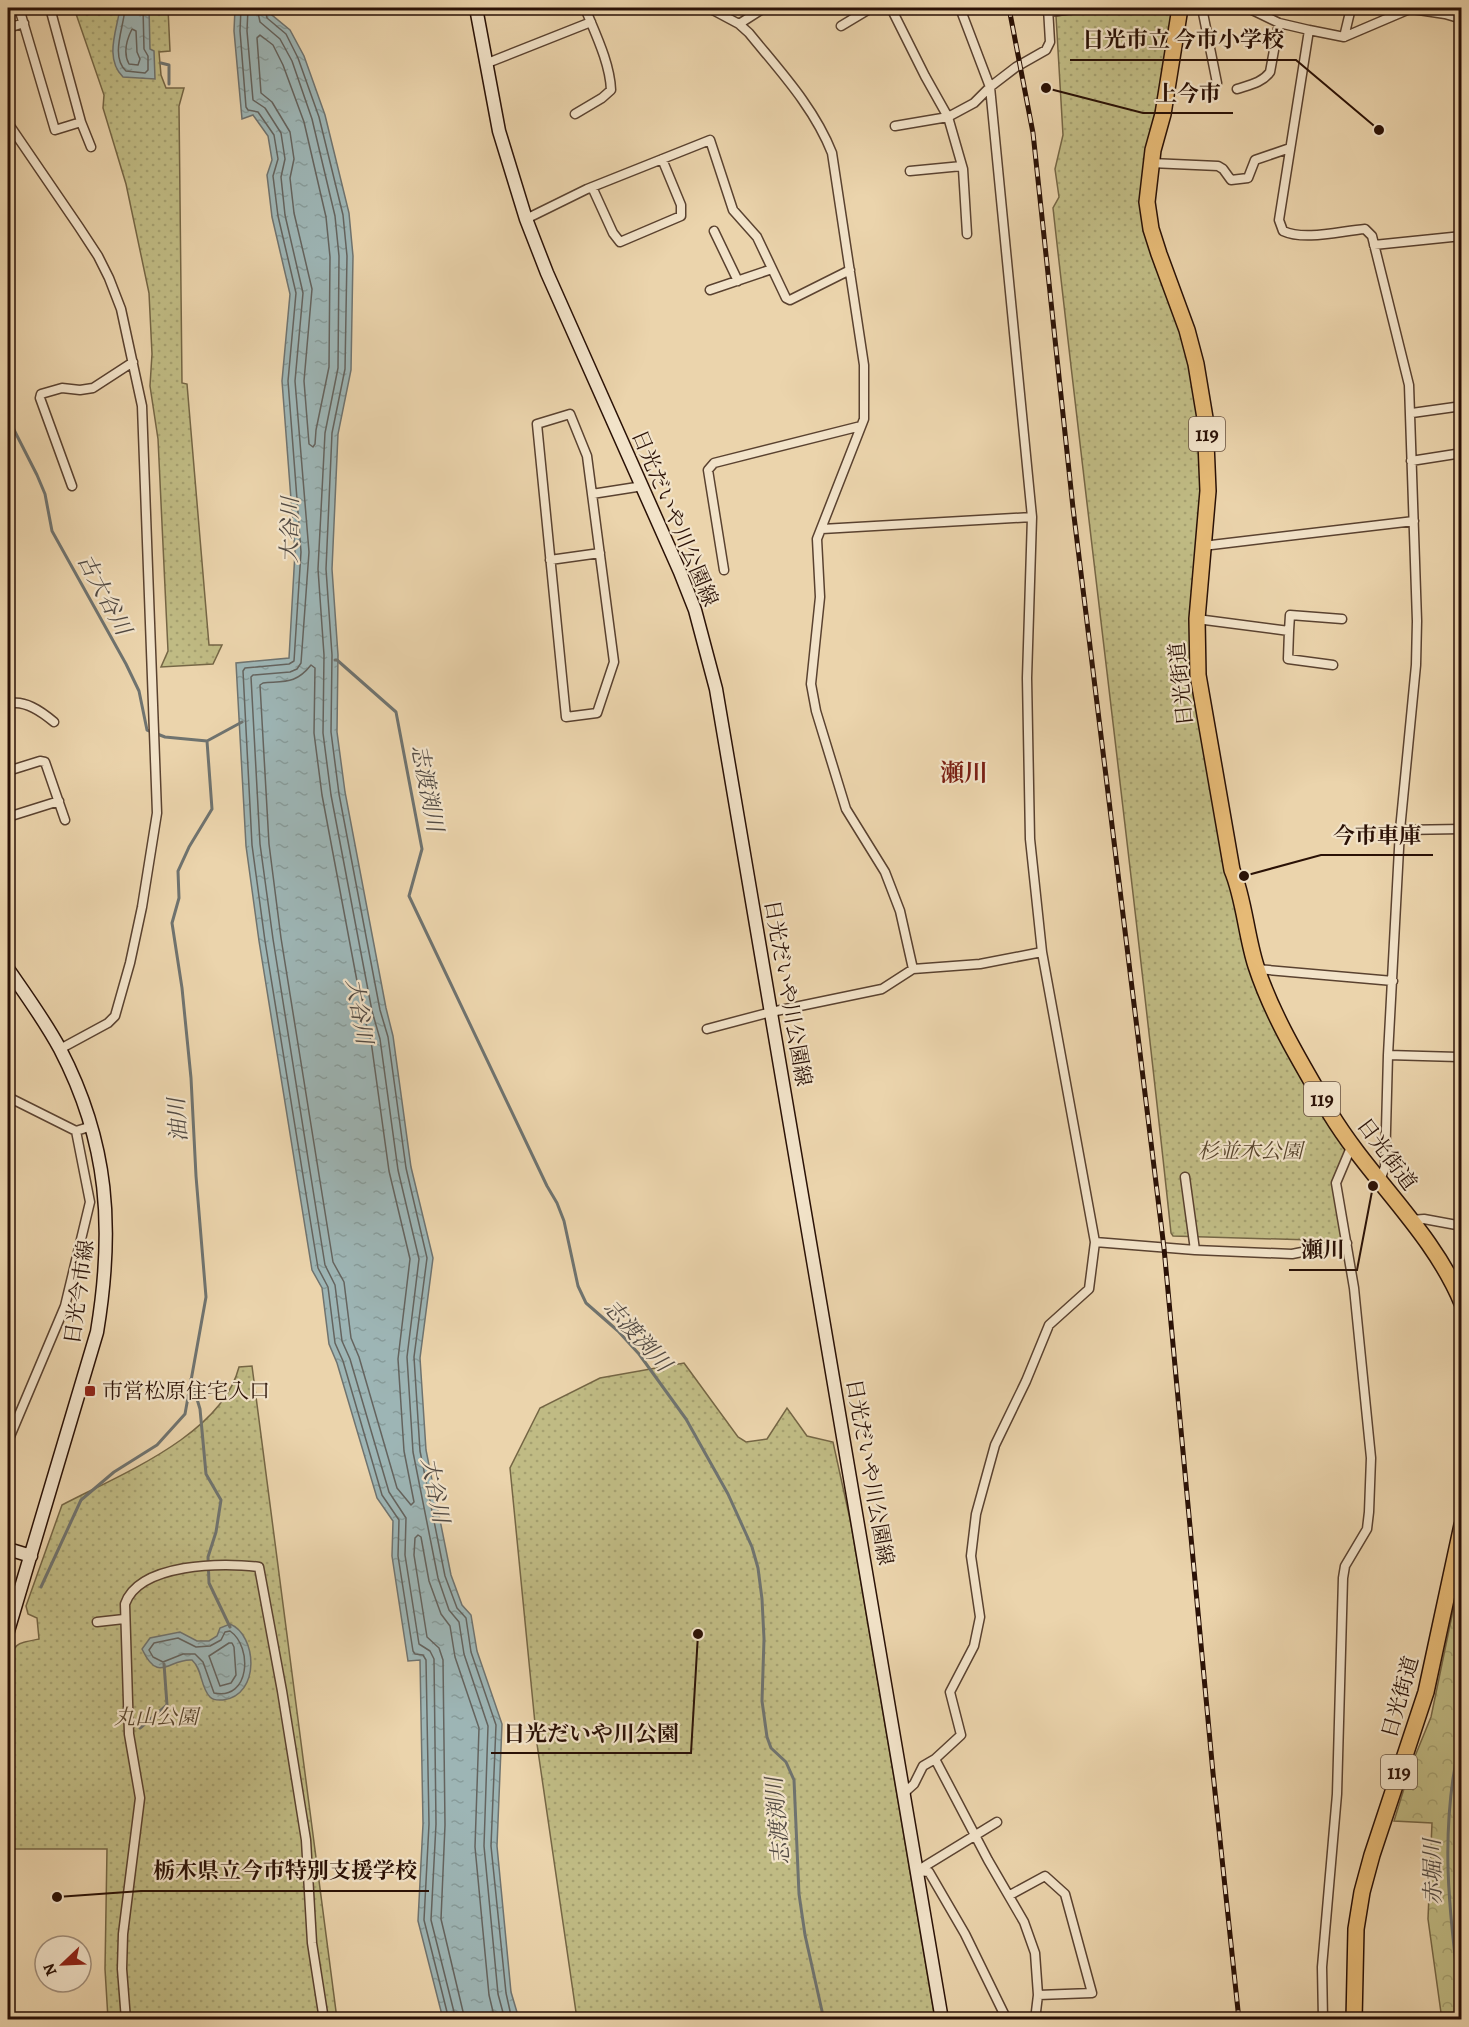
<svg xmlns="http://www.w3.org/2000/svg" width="1469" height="2027" font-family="Alegreya,'Noto Serif JP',serif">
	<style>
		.forest { fill: url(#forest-crowns); stroke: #756645; stroke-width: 1.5 }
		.park { fill: url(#park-dots); stroke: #756645; stroke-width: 1.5 }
		.water { fill: url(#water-ripples); stroke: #6f736f; stroke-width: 1.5 }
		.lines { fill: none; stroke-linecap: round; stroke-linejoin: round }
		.shore { stroke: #64635e; stroke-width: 1.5 }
		.stream { stroke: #6f736f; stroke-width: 3 }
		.street-casing { stroke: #5a4230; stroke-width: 11 }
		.secondary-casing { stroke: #2a1106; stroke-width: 15 }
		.highway-casing { stroke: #2a1106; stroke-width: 18 }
		.street { stroke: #f2e3c9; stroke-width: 8 }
		.secondary { stroke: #f2e3c9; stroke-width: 12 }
		.highway { stroke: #e6ba76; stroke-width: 15 }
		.rail-casing { stroke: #2a1106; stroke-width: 5 }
		.rail { stroke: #f2e3c9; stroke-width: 3; stroke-dasharray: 9; stroke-linecap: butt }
		.poi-dot { fill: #8f2418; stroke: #f2e3c9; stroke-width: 2 }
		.labels { text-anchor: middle; stroke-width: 4.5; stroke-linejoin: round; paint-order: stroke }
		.shield { fill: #f2e3c9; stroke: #665040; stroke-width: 1.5 }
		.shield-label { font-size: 20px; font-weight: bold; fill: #2a1106 }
		.street-label { font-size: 21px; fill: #2a1106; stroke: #f2e3c9 }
		.park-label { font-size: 21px; font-style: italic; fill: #57442c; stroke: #f2e3c9 }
		.poi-label { font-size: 21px; fill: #2a1106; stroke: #f2e3c9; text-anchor: start }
		.water-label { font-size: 22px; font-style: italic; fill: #524a43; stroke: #f2e3c9 }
		.quarter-label { font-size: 24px; font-weight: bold; fill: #7a1f14; stroke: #f2e3c9 }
		.leader { fill: none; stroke: #2a1106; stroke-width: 2 }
		.callout-dot { fill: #2a1106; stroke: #f2e3c9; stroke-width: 2 }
		.callout-label { font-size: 22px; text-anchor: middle; font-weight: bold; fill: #2a1106; stroke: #f2e3c9; stroke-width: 4.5; stroke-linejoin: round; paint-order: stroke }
	</style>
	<defs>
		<pattern id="forest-crowns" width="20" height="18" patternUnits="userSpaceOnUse" patternTransform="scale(1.5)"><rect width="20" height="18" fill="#c0bb84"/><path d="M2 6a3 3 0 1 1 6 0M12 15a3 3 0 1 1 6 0" fill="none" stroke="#a5a070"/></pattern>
		<pattern id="park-dots" width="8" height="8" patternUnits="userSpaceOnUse" patternTransform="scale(1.5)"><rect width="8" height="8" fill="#c0bb84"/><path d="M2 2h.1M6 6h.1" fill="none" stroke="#a5a070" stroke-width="1.8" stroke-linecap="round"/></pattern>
		<pattern id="water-ripples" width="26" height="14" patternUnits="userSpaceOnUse" patternTransform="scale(1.5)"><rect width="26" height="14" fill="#9db5b5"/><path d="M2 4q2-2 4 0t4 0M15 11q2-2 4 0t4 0" fill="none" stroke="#879b9a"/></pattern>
	</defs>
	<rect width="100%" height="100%" fill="#ebd4ac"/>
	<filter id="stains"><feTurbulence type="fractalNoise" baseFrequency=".00333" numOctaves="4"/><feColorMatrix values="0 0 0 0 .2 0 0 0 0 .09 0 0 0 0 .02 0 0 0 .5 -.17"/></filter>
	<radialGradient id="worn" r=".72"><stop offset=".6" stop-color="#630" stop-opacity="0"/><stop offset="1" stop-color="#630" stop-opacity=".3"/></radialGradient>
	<path class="forest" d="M1461,1572L1462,1909L1459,1914L1462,1927V2019L1442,2020L1428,1919L1432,1823L1394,1821L1411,1766L1431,1717Z"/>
	<path class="park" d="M74,8H168L170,51L159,52L161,75L166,88H184L179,106L182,383L187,384L209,645H222L213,664L161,667L168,651L158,439L150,386L152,354L149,293L126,184L103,108L104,95Z
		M1111,8H1176L1144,198L1186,331L1205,459L1192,606L1224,859L1249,968L1349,1145L1334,1183L1344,1241L1173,1236L1171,1233C1135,891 1091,550 1053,208L1059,197L1055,169L1063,135L1056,16Z
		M684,1363L738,1437L746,1442L767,1439L787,1408L807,1436L833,1442L851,1524L935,2019H577L537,1744L510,1468L540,1408L600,1378Z
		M252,1366L337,2019H108L105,1969L107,1849H8V1668C15,1643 13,1644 39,1639L37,1618L28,1614L26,1606L62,1505C119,1475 222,1435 239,1367Z"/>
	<path class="water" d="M120,8H149L150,49L154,51L155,79L123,77C104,58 117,30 120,8Z
		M235,8H271L272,15L290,30L304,56L325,115L349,213L353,256L351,370L338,434L332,569L338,655L337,732L345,792L386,1008L393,1036L411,1167L433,1258L420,1358L426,1450L451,1575L462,1605L471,1615L477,1651L502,1724L497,1846L511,1992L519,2019H443L418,1921L423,1824L420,1660L408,1661L392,1556L393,1521L377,1498L337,1363L329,1344L322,1288L312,1270L259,941L246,846L236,663L289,658L295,552L282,381L290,294L272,217L267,175L272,160L268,136L253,115L242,119L234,31Z
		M230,1624C257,1635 261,1695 223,1700C218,1700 214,1701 210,1697C200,1687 203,1670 192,1660C169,1658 159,1685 142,1649L150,1638L180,1632L197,1641H209L217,1636L220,1628Z"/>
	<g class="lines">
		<path class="shore" d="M125,8C124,27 110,56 126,71L145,73L148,70V56L144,49L143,8
			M241,8L240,31L246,107L248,110L258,112L274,135L278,159L273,176L278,216L296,293L288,381L301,552L294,661L289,664L245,668L243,671L252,845L265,941L318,1268L328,1287L335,1343L343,1361L382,1495L399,1520L398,1556L413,1651L415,1654L423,1655L426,1660L429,1824L424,1920L449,2020
			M248,8L247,31L253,100L265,108L281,133L285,159L281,177L285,215L303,293L295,381L309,552L301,663L297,669L290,672L253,675L251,677L260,844L273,939L325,1265L335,1285L342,1341L350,1359L389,1492L406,1518L405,1555L419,1644L430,1651L434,1659L436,1824L431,1920L456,2020
			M257,8L260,22L280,39L292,61L312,119L335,216L339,256L338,368L325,433L318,569L324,655L323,733L331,795L372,1011L380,1039L398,1170L419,1259L407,1357L413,1452L438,1578L449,1610L459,1622L464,1654L488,1726L484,1846L498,1994L505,2020
			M265,8L267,18L286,34L298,58L319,117L343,215L347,256L345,369L332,433L326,569L332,655L331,732L339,794L380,1010L388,1037L406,1168L427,1258L414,1357L420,1451L445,1576L457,1608L466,1618L471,1652L496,1725L491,1846L506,1993L512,2020
			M132,29L136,31L137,52L140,59L138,65L129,64C123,53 127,39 132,29Z
			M260,35L273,45L283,65L304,122L326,217L330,257L329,367L316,430L315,444L313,447L309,444L304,381L312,289L294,213L290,178L294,159L290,132L272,102L261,93L257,38Z
			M311,665L315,668L314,733L322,795L363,1013L371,1041L389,1171L410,1259L398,1359L404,1451L414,1502L411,1505L397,1488L359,1357L351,1338L344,1282L333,1262L281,938L269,844L260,685L263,683C285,681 296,684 311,665Z
			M230,1631C253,1647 250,1701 214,1693L203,1662L195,1654H183L163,1662L153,1657L149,1650L154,1643L178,1638L196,1647L210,1646L221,1640L225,1632Z
			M229,1643H232L234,1647L236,1675L231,1683L220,1686L209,1656Z
			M465,2020L441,1919L445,1825L443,1660L439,1648L427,1637L414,1555L415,1538L418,1535L421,1537L429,1581L441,1614L450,1626L455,1657L479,1728L475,1847L489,1995L495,2020"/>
		<path class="stream" d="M161,63L169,65V84
			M8,418L37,475L45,494L52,531L126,664L139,691L147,730L165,737L207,741
			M335,660H337L396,712L422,849L409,896L547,1186L557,1203L564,1221L578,1286L586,1303L618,1331L639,1354L686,1419L728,1494L752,1547L758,1568L762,1599L764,1639L762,1701L767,1737L771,1748L786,1762L794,1780L799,1894L805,1935L824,2020
			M207,741L242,722
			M191,1379L200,1409L206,1474L221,1500L216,1532L208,1557L209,1583L230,1627
			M41,1587L81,1500L114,1472L157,1445L185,1414L206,1297L196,1176L191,1078L182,988L172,923L179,898L178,871L189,847L212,809L207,741
			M140,1728L167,1705L164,1664
			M1462,1733C1438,1827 1449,1916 1462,2011"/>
		<g class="street-casing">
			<path id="street" d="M19,8L55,130L81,122
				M50,8L81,122L91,147
				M709,8L739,24L749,33C779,70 814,107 832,153L864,365V419L817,539L820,597L811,684L816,711L846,809L885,872L900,911L913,969
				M891,8L925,76L948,117L963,169L967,234
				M960,8L990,87L1032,517L1027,678L1030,839L1042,952L1095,1242
				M1202,8L1217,83
				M1248,8L1279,23L1309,30L1279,220L1283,231C1305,241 1340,231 1365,229L1372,236L1409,385L1417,621L1416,665L1400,830L1388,1055L1385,1167L1380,1180
				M1412,9L1445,14L1462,19
				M1047,12L1086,8
				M739,24L764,8
				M841,26L871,8
				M8,28L24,23
				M1309,30L1344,37L1412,8
				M1344,37L1351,8
				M485,64L591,22
				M1237,89C1249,85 1262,83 1270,72L1279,23
				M575,114L602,98L611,90C610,63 595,33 585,8
				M8,123L79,227L98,256L109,278L121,309L142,406L157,813L142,907L130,963L115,1016L108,1023L60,1049
				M895,126L948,117L974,103L990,87L1016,67L1046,50L1050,42L1048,8
				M1151,163L1218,166L1223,169L1231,180L1248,178L1255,160L1290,148
				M910,171L962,166
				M592,187L613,233L620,242L681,216V205L662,159
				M526,219L587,189L710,140L733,210L757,237L786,298L790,300L850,270
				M714,231L738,281
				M1374,245L1462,236
				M710,290L772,269
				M1460,326L1462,330
				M1412,413L1462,406
				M570,414L587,456L614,662L597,713L566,717L537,424Z
				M1411,461L1462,453
				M72,486L40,398L41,394L62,388L80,390L93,388L133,362
				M592,494L643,486
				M822,529L1032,517
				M1203,546L1414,521
				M550,560L600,553
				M724,570L708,470L714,463L861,426
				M1197,619L1289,631L1288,659L1333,665
				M1289,631L1290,615L1342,619
				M8,704C24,699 41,711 54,722
				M8,771L40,761L45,762L65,820
				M8,817L59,801
				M1400,830L1462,829
				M1257,969L1393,981
				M707,1029L771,1012L882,989L913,969L980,964L1042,952
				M1388,1055L1458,1057
				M8,1097L76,1131L92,1126
				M1185,1177L1195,1250
				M1411,1220L1424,1219L1462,1226
				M8,1441L65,1306L90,1202L76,1131
				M97,1622L124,1619
				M935,1759L988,1860L1024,1922L1035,1953L1038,1995L1035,2020
				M904,1793L914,1784L923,1766L935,1759L961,1735L950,1692L974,1646L980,1617L971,1556L976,1514L995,1445L1026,1381L1049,1325L1089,1289L1095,1242L1195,1250L1292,1254L1347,1243
				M917,1871L929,1872L965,1934L1007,2020
				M917,1871L997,1822
				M1010,1895L1045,1876L1065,1894L1092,1993L1038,1995
				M126,2020L122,1969L123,1934L140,1798L129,1734L125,1604C139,1563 224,1562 259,1567L282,1691L306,1840L312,1943L324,2020
				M1323,2020L1322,1967L1337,1794L1343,1578L1345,1566L1367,1529L1369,1512L1371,1458L1354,1288L1336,1183L1352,1145"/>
		</g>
		<g class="secondary-casing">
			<path id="secondary" d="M476,8L499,131L526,219L547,273L680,572L695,610L716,689L942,2020
				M8,969C26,995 45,1021 60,1049C109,1143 114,1229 97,1332L8,1631
				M8,1549L31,1556"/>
		</g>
		<g class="highway-casing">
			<path id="highway" d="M1180,8L1163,114L1153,150L1147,202L1151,229L1159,254L1187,330L1196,364L1205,418L1208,491L1197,619L1198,675L1232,870C1244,898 1246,935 1256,966C1273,1018 1303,1066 1330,1113C1370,1179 1432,1231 1462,1303
				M1354,2020L1356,1929L1362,1892L1372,1855L1426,1692L1462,1525"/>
		</g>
		<use href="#street" class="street"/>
		<use href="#secondary" class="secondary"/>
		<use href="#highway" class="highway"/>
		<g class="rail-casing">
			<path id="rail" d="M1009,8L1033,133L1073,508L1164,1248L1213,1773L1239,2020"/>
		</g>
		<use href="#rail" class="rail"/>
	</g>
	<rect class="poi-dot" x="84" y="1385" width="12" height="12" rx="3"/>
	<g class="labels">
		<g class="shield">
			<rect x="1189" y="417" width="36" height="34" rx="4.5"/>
			<rect x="1304" y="1082" width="36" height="34" rx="4.5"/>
			<rect x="1381" y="1755" width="36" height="34" rx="4.5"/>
		</g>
		<g class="shield-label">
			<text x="1207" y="441">119</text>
			<text x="1322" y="1106">119</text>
			<text x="1399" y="1779">119</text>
		</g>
		<g class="street-label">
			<text transform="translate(675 518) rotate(67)" y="7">日光だいや川公園線</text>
			<text transform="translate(1181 684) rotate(-96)" y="7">日光街道</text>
			<text transform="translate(788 993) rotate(80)" y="7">日光だいや川公園線</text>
			<text transform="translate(1387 1154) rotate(53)" y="7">日光街道</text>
			<text transform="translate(79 1292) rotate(-82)" y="7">日光今市線</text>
			<text transform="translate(870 1472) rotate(80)" y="7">日光だいや川公園線</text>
			<text transform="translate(1400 1697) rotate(-74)" y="7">日光街道</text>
		</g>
		<g class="park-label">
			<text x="1250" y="1158">杉並木公園</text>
			<text x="156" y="1724">丸山公園</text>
		</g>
		<g class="poi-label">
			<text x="102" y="1398">市営松原住宅入口</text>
		</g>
		<g class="water-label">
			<text transform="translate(289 530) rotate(-89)" y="8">大谷川</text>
			<text transform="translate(105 594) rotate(62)" y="8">古大谷川</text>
			<text transform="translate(428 788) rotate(79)" y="8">志渡渕川</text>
			<text transform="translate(360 1011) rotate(80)" y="8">大谷川</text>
			<text transform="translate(177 1120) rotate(-94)" y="8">油川</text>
			<text transform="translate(638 1335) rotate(48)" y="8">志渡渕川</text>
			<text transform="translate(436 1490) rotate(79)" y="8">大谷川</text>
			<text transform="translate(777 1821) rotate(-95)" y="8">志渡渕川</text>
			<text transform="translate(1432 1872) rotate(-91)" y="8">赤堀川</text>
		</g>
		<g class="quarter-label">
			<text x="964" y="781">瀬川</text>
		</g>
	</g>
	<path class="leader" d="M1379 130L1296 60H1070M1046 88L1143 113H1233M1244 876L1321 855H1433M1373 1186L1357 1270H1289M698 1634L691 1753H491M57 1897L141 1891H429"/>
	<g class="callout-dot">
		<circle cx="1379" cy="130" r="6"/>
		<circle cx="1046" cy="88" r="6"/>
		<circle cx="1244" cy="876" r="6"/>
		<circle cx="1373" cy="1186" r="6"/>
		<circle cx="698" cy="1634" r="6"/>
		<circle cx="57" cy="1897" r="6"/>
	</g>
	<g class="callout-label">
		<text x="1183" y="47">日光市立 今市小学校</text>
		<text x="1188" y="101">上今市</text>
		<text x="1377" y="843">今市車庫</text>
		<text x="1323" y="1257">瀬川</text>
		<text x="591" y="1741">日光だいや川公園</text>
		<text x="285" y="1878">栃木県立今市特別支援学校</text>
	</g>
	<rect width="1469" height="2027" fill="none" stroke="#ebd4ac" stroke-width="30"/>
	<rect x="9" y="9" width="1451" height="2009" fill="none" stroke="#2a1106" stroke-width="3"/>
	<rect x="15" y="15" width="1439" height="1997" fill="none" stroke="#2a1106" stroke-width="1.5"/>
	<g transform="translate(63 1964) rotate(247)"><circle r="28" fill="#f2e3c9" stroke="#a28f7b" stroke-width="1.5"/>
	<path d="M0-4.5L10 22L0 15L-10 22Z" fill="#8f2418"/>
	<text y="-9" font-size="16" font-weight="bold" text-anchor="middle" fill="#2a1106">N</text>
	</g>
	<rect width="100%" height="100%" filter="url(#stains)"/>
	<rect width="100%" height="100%" fill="url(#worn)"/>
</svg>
